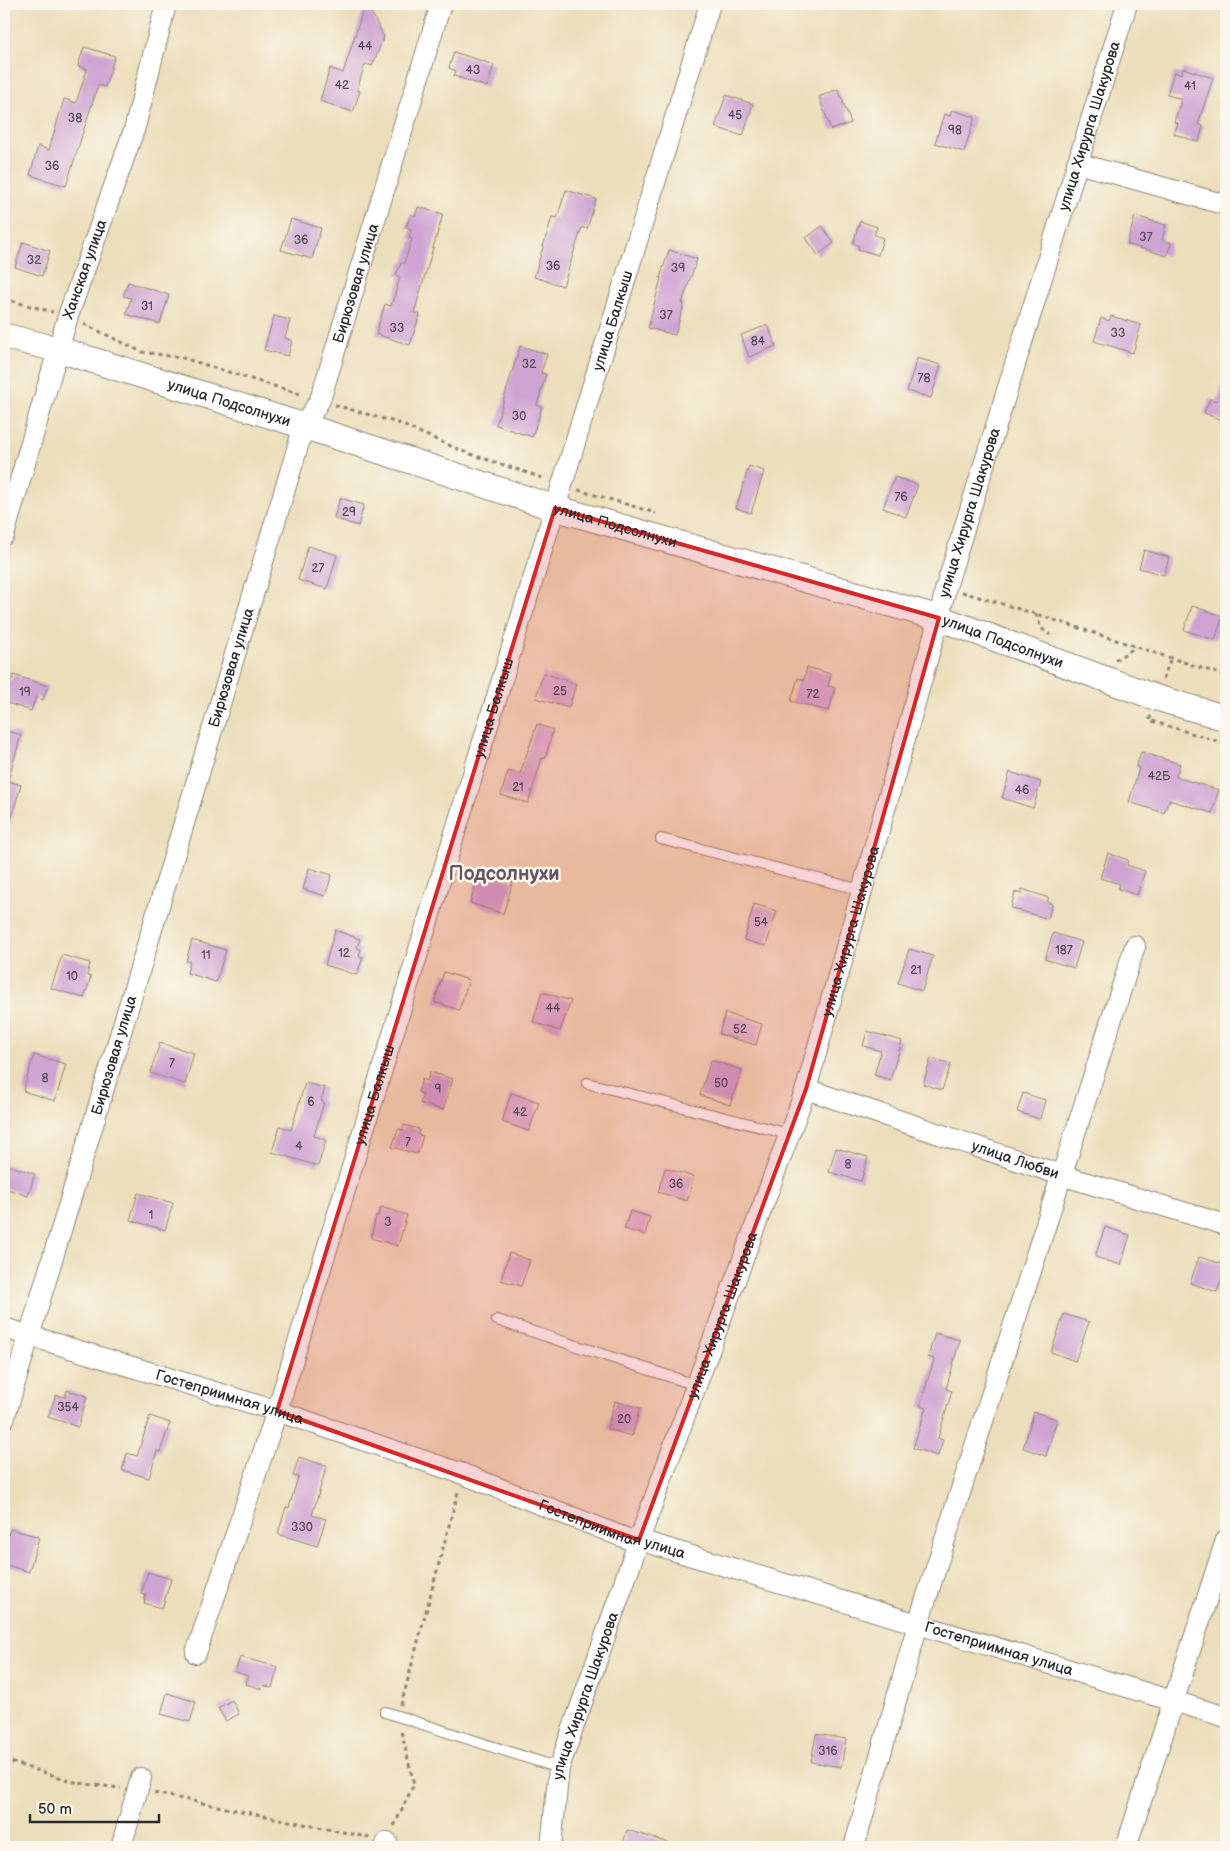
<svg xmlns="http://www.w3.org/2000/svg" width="1230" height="1851" font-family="'Balsamiq Sans',sans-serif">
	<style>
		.building { fill: #cfa4d3 }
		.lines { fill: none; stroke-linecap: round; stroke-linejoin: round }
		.service-casing { stroke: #8c8473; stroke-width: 12 }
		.minor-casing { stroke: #8c8473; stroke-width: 22 }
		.tertiary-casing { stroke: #8c8473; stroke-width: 27 }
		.path { stroke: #8c8473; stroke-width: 3; stroke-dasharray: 4 4; stroke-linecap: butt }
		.service { stroke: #fff; stroke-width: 10 }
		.minor { stroke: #fff; stroke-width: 20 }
		.tertiary { stroke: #fff; stroke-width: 25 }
		.marked { fill: #d62828; fill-opacity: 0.2; stroke: #d62828; stroke-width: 4; stroke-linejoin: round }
		.labels { text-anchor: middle; stroke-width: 5; stroke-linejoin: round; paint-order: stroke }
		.number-label { font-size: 12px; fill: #544955 }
		.street-label { font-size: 15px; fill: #2b2b2b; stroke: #fbf7ec }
		.district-label { font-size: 20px; font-weight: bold; fill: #645566; stroke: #fbf7ec }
	</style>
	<rect width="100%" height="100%" fill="#fbf7ec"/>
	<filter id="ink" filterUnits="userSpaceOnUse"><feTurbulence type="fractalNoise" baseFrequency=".02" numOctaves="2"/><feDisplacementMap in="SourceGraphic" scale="10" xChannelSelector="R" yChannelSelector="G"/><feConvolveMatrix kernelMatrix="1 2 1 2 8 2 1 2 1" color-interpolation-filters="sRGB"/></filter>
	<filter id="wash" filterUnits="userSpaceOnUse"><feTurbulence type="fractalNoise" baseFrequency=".0096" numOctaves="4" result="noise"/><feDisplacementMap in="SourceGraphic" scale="20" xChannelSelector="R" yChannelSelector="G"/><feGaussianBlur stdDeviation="1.12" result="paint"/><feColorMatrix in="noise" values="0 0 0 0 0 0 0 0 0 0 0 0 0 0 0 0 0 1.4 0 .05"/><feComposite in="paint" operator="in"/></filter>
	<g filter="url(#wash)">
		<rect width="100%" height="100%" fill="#ecdebb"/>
		<g id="blocks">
			<path class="building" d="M365,4H367L384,37L372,66L365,64L357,90L360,91L353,112L320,101L330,68L343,73Z
				M84,47L115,56L105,87L98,85L66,186L30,175L38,146L49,150L64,99L76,103L87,69L78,66Z
				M454,52L494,65L487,87L454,76L456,71L449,68Z
				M1183,68L1213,78L1198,124L1203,126L1199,142L1174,134L1178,123L1174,122L1182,99L1167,95L1174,72L1181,74Z
				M838,89L851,123L831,130L819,97Z
				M726,95L753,104L743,136L715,127Z
				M952,110L975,117L964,152L935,143L944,114L950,116Z
				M566,190L596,199L587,229L582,227L563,286L534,277L552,217L557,218Z
				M418,207L443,214L414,313L420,314L410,345L376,334L385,304L391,306L400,277L396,275L401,263H404L412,239L409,238L411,229L406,227L411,214L415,216Z
				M1135,216L1166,225L1162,240L1171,243L1167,256L1127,244Z
				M291,219L321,228L312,259L281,250Z
				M860,221L877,227L874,235L883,238L878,255L858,249L859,246L853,243Z
				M822,226L834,243L818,255L806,238Z
				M23,242L50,251L42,276L15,267Z
				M669,250L697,259L682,303H684L675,335L648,328L661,278H660Z
				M128,282L169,295L160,324L126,314L131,298L123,296Z
				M274,316L290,320L285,338L292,341L288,356L264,350Z
				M1111,316L1141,325L1133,353L1094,341L1101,318L1109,321Z
				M768,325L776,346L749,357L741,335Z
				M520,346L547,354L541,373L546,374L537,405L542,407L532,437L496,425Z
				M917,358L941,365L931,398L907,391Z
				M1224,380L1226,381V422L1204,413L1210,399L1217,401Z
				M749,466L764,471L751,513L736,508Z
				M895,477L918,485L906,517L883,508Z
				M340,498L364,505L358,526L334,518Z
				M308,546L337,555L327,589L298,580Z
				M1144,550L1169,557L1164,575L1139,568Z
				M1192,606L1223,616L1215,640L1184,630Z
				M807,667L831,674L828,686L835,688L829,711L791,701L798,678L804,680Z
				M543,673L576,684L569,708L536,698Z
				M13,675L48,686L43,700L36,697L31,711L4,702V678L12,680Z
				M537,724L553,730L545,759L542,758L528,803L501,795L508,771L520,774Z
				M4,730L21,735L8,781L21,785L8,830L4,829Z
				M1141,752L1180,764L1176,777L1219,790L1212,813L1169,800L1164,813L1129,802L1139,768L1136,767Z
				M1010,772L1041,782L1033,808L1002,798Z
				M1108,853L1128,860L1127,865L1145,871L1137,895L1118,889L1120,884L1100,878Z
				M309,868L332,875L325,896L303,889Z
				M480,871L513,881L503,914L470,903Z
				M1022,889L1049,898L1047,902L1052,904L1048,919L1011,908L1015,892L1021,894Z
				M754,904L777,911L766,946L744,940Z
				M335,930L360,939L357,948L361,949L359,956L363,957L357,975L325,965Z
				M1053,933L1082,942L1074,968L1045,959Z
				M192,940L226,950L216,982L187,973L190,962L186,961Z
				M909,949L933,956L922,991L898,983Z
				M62,955L90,963L87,976L91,977L84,998L51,988Z
				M444,972L469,980L459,1010L434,1002Z
				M542,992L571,1001L560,1031L533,1022Z
				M725,1013L762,1024L756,1045L719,1034Z
				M867,1031L902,1041L890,1080L874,1075L881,1051L863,1046Z
				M160,1043L194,1053L185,1084L150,1073Z
				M34,1055L66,1064L55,1101L23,1091Z
				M931,1058L951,1064L942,1090L923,1084Z
				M711,1060L742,1070L730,1105L700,1095Z
				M430,1072L453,1079L443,1110L420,1103L423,1094L418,1092L422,1079L427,1081Z
				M305,1083L325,1088L321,1101L324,1102L314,1136L326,1140L318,1166L272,1152L280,1126L291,1130Z
				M511,1093L539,1102L529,1131L502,1122Z
				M1023,1093L1045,1100L1040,1119L1017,1112Z
				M404,1125L419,1129L418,1135L423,1136L417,1154L392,1147L398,1129L403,1130Z
				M836,1148L868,1157L861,1181L829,1172Z
				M4,1164L35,1174L28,1196L4,1188Z
				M665,1168L694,1177L687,1201L658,1192Z
				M138,1193L173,1203L165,1230L130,1220Z
				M381,1207L407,1215L398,1246L371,1238L376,1216H378Z
				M630,1211L650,1217L645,1235L624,1229Z
				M1105,1227L1130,1235L1121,1265L1095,1257Z
				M509,1253L530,1260L521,1286L501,1280Z
				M1199,1257L1226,1265L1217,1292L1190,1283Z
				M1064,1314L1089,1322L1075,1361L1051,1352Z
				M935,1333L960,1340L946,1389L952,1391L938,1438L943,1440L938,1456L913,1448L926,1408L920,1406L934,1359L928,1357Z
				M67,1390L87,1396L78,1427L48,1417L56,1395L65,1397Z
				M615,1401L640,1408L632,1436L607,1429Z
				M1034,1412L1057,1419L1046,1456L1023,1448Z
				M150,1416L170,1423L160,1452L157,1451L149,1478L122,1470L127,1453L137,1456Z
				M299,1457L327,1466L312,1515L326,1519L317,1546L278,1534L286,1507L289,1508L298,1477L293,1476Z
				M10,1529L39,1537L29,1572L4,1564V1550Z
				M148,1572L171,1579L162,1608L144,1603L146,1595L141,1594Z
				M240,1657L278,1667L272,1688L263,1685L262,1689L246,1684L248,1676L235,1672Z
				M167,1693L196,1702L190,1722L161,1714Z
				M232,1700L239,1714L226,1721L218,1708Z
				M816,1734L846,1739L841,1767L811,1762Z
				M627,1830L672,1844L671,1847H622Z"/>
		</g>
	</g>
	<g filter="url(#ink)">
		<use href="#blocks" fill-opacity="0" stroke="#8c8473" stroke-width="1"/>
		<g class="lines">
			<g class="service-casing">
				<path id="service" d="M661,839L862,890
					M587,1083L789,1134
					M497,1320L696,1385
					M385,1712L559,1768"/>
			</g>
			<g class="minor-casing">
				<g id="minor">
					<path d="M1077,163L1226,205"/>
					<path id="s1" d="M4,535L68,316L135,127L166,4"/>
					<path id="s2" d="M806,1089L1061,1175L1226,1225"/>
					<path id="s3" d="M4,1328L277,1411L463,1474L628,1539L639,1540L1226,1717"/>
					<path id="s4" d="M4,1419L304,426L320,400L441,4"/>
					<path id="s5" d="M196,1653L277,1411L710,4"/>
					<path d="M121,1847L141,1778"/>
					<path d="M385,1847L387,1842"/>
					<path id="s6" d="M551,1847L559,1768L639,1540L806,1089L939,618L946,587L1127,4"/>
					<path d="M854,1847L918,1624L1135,946"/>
					<path d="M1126,1847L1226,1540"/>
				</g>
			</g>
			<g class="tertiary-casing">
				<g id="tertiary">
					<path id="s7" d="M4,336L60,350L304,426L555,508L939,618L1157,698L1226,718"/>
				</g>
			</g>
			<path class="path" d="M4,299L53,312
				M84,324L142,352L183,358L303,395
				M335,405L398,423L467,453L546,479
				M578,490L656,513
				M962,592L1036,614L1226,676
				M1036,614L1041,628L1050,635
				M1115,660L1136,647
				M1163,679L1171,658
				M1151,716L1149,720L1226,744
				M401,1705L458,1492
				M4,1760L78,1783L121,1788
				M154,1793L371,1838
				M394,1826L414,1784L401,1731"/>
			<use href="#service" class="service"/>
			<use href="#minor" class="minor"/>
			<use href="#tertiary" class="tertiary"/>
		</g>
	</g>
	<path class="marked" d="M555,508L939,618L806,1089L639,1540L277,1411Z"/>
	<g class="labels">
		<g class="number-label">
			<text x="365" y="50">44</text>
			<text x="473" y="74">43</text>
			<text x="342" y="89">42</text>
			<text x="1190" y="90">41</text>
			<text x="735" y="119">45</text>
			<text x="75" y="122">38</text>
			<text x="955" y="134">98</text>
			<text x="52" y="170">36</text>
			<text x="1146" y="241">37</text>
			<text x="301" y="244">36</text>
			<text x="34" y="264">32</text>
			<text x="553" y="270">36</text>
			<text x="678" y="272">39</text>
			<text x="147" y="310">31</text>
			<text x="666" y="319">37</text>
			<text x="397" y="332">33</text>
			<text x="1118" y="337">33</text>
			<text x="758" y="345">84</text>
			<text x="529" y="368">32</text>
			<text x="924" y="382">78</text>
			<text x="519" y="420">30</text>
			<text x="901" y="501">76</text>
			<text x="349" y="516">29</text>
			<text x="318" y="572">27</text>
			<text x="560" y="695">25</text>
			<text x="25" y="696">19</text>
			<text x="813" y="698">72</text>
			<text x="1159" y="780">42Б</text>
			<text x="518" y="791">21</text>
			<text x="1022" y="794">46</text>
			<text x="761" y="926">54</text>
			<text x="1064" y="954">187</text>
			<text x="344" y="957">12</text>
			<text x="206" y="959">11</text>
			<text x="916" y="974">21</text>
			<text x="72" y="980">10</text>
			<text x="553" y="1012">44</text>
			<text x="740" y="1033">52</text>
			<text x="172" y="1067">7</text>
			<text x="45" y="1082">8</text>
			<text x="721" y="1087">50</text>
			<text x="438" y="1093">9</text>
			<text x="311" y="1106">6</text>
			<text x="520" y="1116">42</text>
			<text x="408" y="1146">7</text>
			<text x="299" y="1150">4</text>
			<text x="848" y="1168">8</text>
			<text x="676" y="1188">36</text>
			<text x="151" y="1219">1</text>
			<text x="388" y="1226">3</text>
			<text x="68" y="1411">354</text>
			<text x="624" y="1423">20</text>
			<text x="302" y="1531">330</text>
			<text x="828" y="1755">316</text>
		</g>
		<g class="street-label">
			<text dy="5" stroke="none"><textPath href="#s6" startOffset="1806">улица Хирурга Шакурова</textPath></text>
			<text dy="5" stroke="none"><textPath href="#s1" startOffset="278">Ханская улица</textPath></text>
			<text dy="5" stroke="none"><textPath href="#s4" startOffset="1190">Бирюзовая улица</textPath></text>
			<text dy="5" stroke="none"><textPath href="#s5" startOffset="1396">улица Балкыш</textPath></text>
			<text dy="5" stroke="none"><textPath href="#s7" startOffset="235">улица Подсолнухи</textPath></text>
			<text dy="5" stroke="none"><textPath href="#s6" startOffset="1401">улица Хирурга Шакурова</textPath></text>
			<text dy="5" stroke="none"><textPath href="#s7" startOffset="640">улица Подсолнухи</textPath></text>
			<text dy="5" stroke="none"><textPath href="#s7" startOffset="1045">улица Подсолнухи</textPath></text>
			<text dy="5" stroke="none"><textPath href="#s4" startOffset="785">Бирюзовая улица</textPath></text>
			<text dy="5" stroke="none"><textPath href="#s5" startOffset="991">улица Балкыш</textPath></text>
			<text dy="5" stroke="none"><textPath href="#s6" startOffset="966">улица Хирурга Шакурова</textPath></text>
			<text dy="5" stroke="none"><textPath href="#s4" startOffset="380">Бирюзовая улица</textPath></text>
			<text dy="5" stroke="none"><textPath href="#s5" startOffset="586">улица Балкыш</textPath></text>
			<text dy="5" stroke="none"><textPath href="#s2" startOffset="221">улица Любви</textPath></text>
			<text dy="5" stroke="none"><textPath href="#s6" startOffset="561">улица Хирурга Шакурова</textPath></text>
			<text dy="5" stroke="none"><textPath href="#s3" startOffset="236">Гостеприимная улица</textPath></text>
			<text dy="5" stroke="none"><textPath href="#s3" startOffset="641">Гостеприимная улица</textPath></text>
			<text dy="5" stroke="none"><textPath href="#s3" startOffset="1046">Гостеприимная улица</textPath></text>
			<text dy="5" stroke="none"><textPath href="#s6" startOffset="156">улица Хирурга Шакурова</textPath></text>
		</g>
		<g class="district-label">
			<text x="504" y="880">Подсолнухи</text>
		</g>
	</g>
	<rect width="1230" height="1851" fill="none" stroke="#fbf7ec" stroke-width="20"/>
	<path d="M30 1814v8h129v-8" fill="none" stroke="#2b2b2b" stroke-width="2.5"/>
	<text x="38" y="1814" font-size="15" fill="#2b2b2b" stroke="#fbf7ec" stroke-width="4" paint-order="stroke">50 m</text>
</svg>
